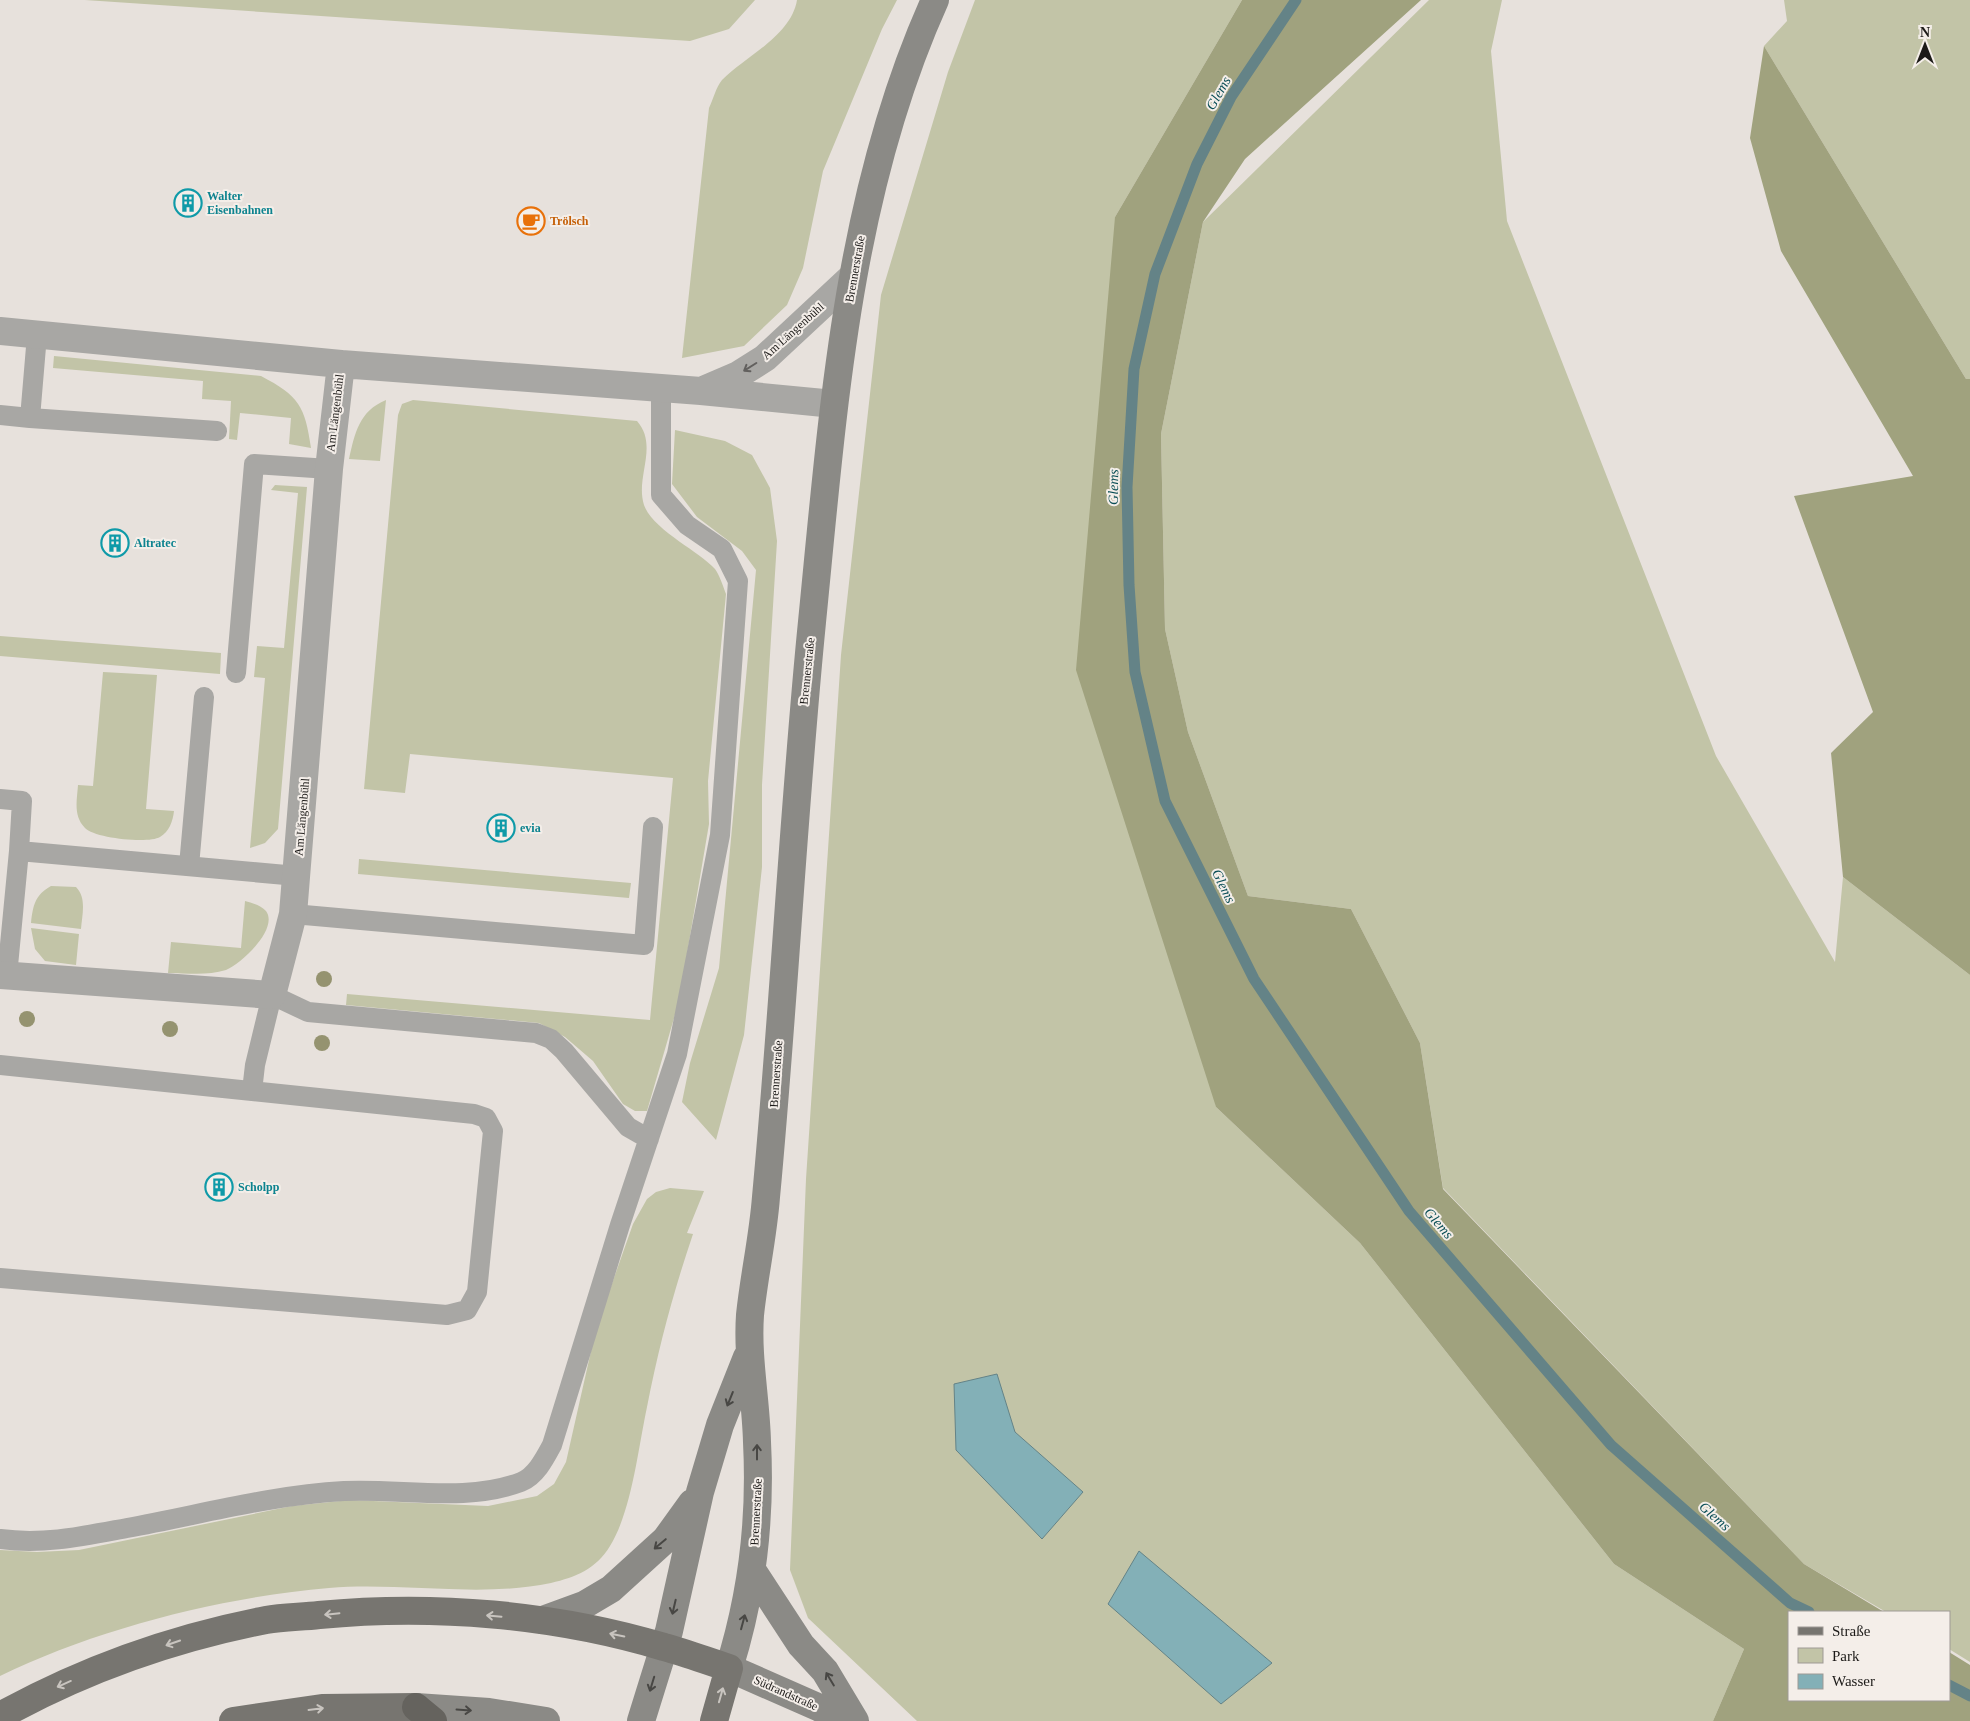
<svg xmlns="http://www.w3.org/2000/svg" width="1970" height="1721" font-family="Georgia,serif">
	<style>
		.green { fill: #c2c4a7 }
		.forest { fill: #a0a27e }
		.water { fill: #83b0b7; stroke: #648387 }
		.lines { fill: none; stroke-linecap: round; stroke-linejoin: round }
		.stream { stroke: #648387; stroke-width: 11 }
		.service { stroke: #a8a7a4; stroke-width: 20 }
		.minor { stroke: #a8a7a4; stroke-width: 28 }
		.secondary { stroke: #8b8a86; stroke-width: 28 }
		.primary { stroke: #777570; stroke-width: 28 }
		.motorway { stroke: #65635e; stroke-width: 28 }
		.tree { fill: #959370 }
		.oneway { stroke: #62605e }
		.oneway2 { stroke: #484744 }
		.oneway3 { stroke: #c8c4bf }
		.labels { text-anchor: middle; stroke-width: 4; stroke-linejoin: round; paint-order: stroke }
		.culture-label { font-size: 12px; font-weight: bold; fill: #0d838f; stroke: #f4eee9; text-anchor: start }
		.food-label { font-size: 12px; font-weight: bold; fill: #c56008; stroke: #f4eee9; text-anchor: start }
		.street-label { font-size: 12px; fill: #1c1a18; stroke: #f4eee9 }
		.water-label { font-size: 14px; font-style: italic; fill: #084d55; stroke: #f4eee9 }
	</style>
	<rect width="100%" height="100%" fill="#e7e1dc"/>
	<path class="green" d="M85,0H755L729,29L690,41Z
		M797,0H897L882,29L823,171L803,268L787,305L744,346L682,358L709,108C713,100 716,87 722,80C746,56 791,36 797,0Z
		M975,0H1242L1115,217L1216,1107L1360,1243L1614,1564L1744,1649L1713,1721H917L808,1618L790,1570L806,1179L841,655L881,295L948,72Z
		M1429,0H1502L1491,51L1507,221L1716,756L1835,962L1843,877L1970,975V1662L1949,1649V1612H1886L1804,1564L1443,1188L1420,1043L1351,909L1248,896L1188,732L1165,629L1161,434L1203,222Z
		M1784,0H1970V379H1966L1764,46L1787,21Z
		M54,356L261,376C299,396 305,406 311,448L289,444L291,418L240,413L237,440L229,439L231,401L202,399L203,381L53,368Z
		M386,400L380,461L349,459C355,433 359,411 386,400Z
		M413,400L637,421C659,446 635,477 644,505C653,530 699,551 715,569C720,576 723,586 726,594L708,781L709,824L679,1001L647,1111H635L623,1104L593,1061L565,1037L539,1023L346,1005L347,994L650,1020L673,778L410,754L405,793L364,789L398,415L402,404Z
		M675,430L725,441L752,455L770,488L777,541L762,785V867L744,1035L716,1140L682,1102L690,1063L719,968L756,570L742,551L697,517L672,484Z
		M275,485L307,487L278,829L265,843L250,848L265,678L254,677L257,646L284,648L298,493L271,490Z
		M0,636L221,653L220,674L0,656Z
		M103,672L157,675L146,809L174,811C173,821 169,832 160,837C148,844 94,838 85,828C73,816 77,800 78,785L93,786Z
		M359,859L631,883L629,898L358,874Z
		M51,886L76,887C87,898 82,915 81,929L31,923C33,905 35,895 51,886Z
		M245,901C252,903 261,905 266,911C279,929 241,964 226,970C207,976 187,973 168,973L171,942L241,948Z
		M31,928L79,934L76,965L45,961L35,949Z
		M670,1188L704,1191L687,1233L693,1234C673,1293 659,1346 647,1407C638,1449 632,1510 610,1546C596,1569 576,1577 551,1583C480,1598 402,1582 329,1588C222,1597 96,1629 0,1676V1550L37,1552L79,1550L292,1506L350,1500L488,1506L537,1496L554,1484L566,1462L596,1329L633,1224L647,1199L656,1192Z"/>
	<path class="forest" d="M1242,0H1421L1245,159L1203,222L1161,434L1165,629L1188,732L1248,896L1351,909L1420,1043L1443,1189L1804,1564L1884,1612H1789V1700H1949V1652L1970,1665V1721H1713L1744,1649L1614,1564L1360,1243L1216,1107L1076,670L1115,217Z
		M1764,46L1966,379H1970V975L1843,877L1831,753L1873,712L1794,496L1913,476L1781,251L1750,138Z"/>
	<path class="water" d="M997,1374L1015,1432L1083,1492L1042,1539L956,1450L954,1384Z
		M1139,1551L1272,1663L1221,1704L1108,1604Z"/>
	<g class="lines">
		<path class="stream" d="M1296,0L1231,97L1197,164L1155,274L1134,369L1127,487L1129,585L1135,672L1165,801L1254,979L1409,1211L1611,1445L1790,1603L1809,1612
			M1949,1685L1970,1696"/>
		<path class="service" d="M37,335L30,418L217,431
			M0,415L30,418
			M236,673L254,464L329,469
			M0,799L22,801L19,851
			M189,866L204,697
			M293,914L644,945L653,827
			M7,976L19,851L297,876
			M0,1065L474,1114L486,1118L493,1131L477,1292L467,1310L447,1315L0,1278
			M252,1091L255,1065L272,995L308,1012L536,1033L551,1039L564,1051L628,1127L649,1139
			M0,1539C44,1545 84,1536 127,1528C199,1515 271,1495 344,1491C402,1488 465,1503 521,1482C536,1476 545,1458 552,1445L620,1225L677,1054L720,835L738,581L722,549L687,525L661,495V388"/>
		<path class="minor" d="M0,331L341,364L701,391L834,404
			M703,390L738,375L765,358L852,277
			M0,975L272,995L293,914L329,469L341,364"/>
		<path class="secondary" d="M752,1570L801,1645L825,1671L855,1721
			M543,1620L584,1605L611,1589L666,1539L692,1503
			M416,1707L489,1712L546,1721
			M641,1721L669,1631L700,1492L720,1425L747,1357
			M843,1721L820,1708L729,1668C752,1595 761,1519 757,1442C756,1399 747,1358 750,1315C754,1276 763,1237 766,1197C784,1006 793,813 812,622C833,411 847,195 935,0"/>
		<path class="primary" d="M0,1716C83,1670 173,1638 266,1620C283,1617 302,1617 319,1615C433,1604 554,1614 664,1647C686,1653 707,1661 729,1668L714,1721
			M233,1721L322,1708L416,1707"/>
		<path class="motorway" d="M416,1707L433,1721"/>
	</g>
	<g class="tree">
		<circle cx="324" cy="979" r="8"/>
		<circle cx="27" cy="1019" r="8"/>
		<circle cx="170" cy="1029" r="8"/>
		<circle cx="322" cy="1043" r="8"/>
	</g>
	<defs><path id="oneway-shaft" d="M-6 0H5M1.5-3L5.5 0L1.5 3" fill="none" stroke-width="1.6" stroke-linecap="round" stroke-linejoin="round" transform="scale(1.25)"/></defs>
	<use class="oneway" href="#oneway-shaft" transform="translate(750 367) rotate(148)"/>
	<g class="oneway2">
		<use href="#oneway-shaft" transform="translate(730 1399) rotate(112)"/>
		<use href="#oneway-shaft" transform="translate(757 1452) rotate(-90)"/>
		<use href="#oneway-shaft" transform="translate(660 1544) rotate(140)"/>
		<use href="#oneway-shaft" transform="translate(674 1607) rotate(103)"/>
		<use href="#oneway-shaft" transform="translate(743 1622) rotate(-75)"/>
		<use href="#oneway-shaft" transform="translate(830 1679) rotate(-121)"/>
		<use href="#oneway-shaft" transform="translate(652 1684) rotate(107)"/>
		<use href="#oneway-shaft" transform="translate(464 1710) rotate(4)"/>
	</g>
	<g class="oneway3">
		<use href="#oneway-shaft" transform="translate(332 1614) rotate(174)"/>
		<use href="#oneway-shaft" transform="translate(494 1616) rotate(-175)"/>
		<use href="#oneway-shaft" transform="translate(617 1635) rotate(-168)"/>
		<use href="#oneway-shaft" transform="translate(173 1643) rotate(161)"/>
		<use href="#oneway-shaft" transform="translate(64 1684) rotate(156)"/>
		<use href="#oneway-shaft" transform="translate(721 1695) rotate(-74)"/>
		<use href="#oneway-shaft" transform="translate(316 1709) rotate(-7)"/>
	</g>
	<defs>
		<g id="building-ring" transform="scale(1.4375)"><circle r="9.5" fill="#f4eee9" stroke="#0f9aa8" stroke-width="1.5"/><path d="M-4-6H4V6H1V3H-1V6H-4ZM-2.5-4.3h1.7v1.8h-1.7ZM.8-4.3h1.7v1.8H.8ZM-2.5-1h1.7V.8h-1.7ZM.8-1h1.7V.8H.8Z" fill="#0f9aa8"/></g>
		<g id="cafe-ring" transform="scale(1.4375)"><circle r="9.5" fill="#f4eee9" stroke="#e8710a" stroke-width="1.5"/><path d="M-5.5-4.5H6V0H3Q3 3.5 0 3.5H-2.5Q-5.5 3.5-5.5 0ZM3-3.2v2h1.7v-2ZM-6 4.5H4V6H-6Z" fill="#e8710a"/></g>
	</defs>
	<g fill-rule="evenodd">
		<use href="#building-ring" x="188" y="203"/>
		<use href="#cafe-ring" x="531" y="221"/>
		<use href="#building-ring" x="115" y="543"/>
		<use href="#building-ring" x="501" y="828"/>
		<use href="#building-ring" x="219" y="1187"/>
	</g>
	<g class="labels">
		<g class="culture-label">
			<text x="207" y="200">Walter<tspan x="207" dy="14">Eisenbahnen</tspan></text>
			<text x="134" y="547">Altratec</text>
			<text x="520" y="832">evia</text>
			<text x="238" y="1191">Scholpp</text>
		</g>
		<g class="food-label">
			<text x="550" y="225">Trölsch</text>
		</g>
		<g class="street-label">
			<text transform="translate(855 269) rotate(-80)" y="4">Brennerstraße</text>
			<text transform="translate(793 331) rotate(-42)" y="4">Am Längenbühl</text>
			<text transform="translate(335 413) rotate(-83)" y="4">Am Längenbühl</text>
			<text transform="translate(807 671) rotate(-84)" y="4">Brennerstraße</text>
			<text transform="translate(302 817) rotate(-85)" y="4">Am Längenbühl</text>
			<text transform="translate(776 1074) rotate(-86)" y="4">Brennerstraße</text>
			<text transform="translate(756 1512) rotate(-87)" y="4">Brennerstraße</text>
			<text transform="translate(786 1693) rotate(24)" y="4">Südrandstraße</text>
		</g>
		<g class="water-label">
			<text transform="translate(1218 93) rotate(-60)" y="5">Glems</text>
			<text transform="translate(1113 487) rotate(-89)" y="5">Glems</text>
			<text transform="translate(1224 886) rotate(64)" y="5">Glems</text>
			<text transform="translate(1439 1223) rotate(49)" y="5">Glems</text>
			<text transform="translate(1715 1516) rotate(41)" y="5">Glems</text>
		</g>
	</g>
	<rect x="1788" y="1611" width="162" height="90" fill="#f4eee9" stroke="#9e9995"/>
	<rect x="1798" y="1627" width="25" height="8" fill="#777570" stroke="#9e9995"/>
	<text x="1832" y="1636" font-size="15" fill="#1c1a18">Straße</text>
	<rect x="1798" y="1648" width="25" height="15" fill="#c2c4a7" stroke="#9e9995"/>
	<text x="1832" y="1661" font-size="15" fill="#1c1a18">Park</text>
	<rect x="1798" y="1674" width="25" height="15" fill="#83b0b7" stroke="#9e9995"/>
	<text x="1832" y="1686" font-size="15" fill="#1c1a18">Wasser</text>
	<g transform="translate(1925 45)" stroke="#f4eee9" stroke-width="4" paint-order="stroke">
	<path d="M0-4L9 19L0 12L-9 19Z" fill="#1c1a18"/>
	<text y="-8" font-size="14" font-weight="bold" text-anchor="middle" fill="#1c1a18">N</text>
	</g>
</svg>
